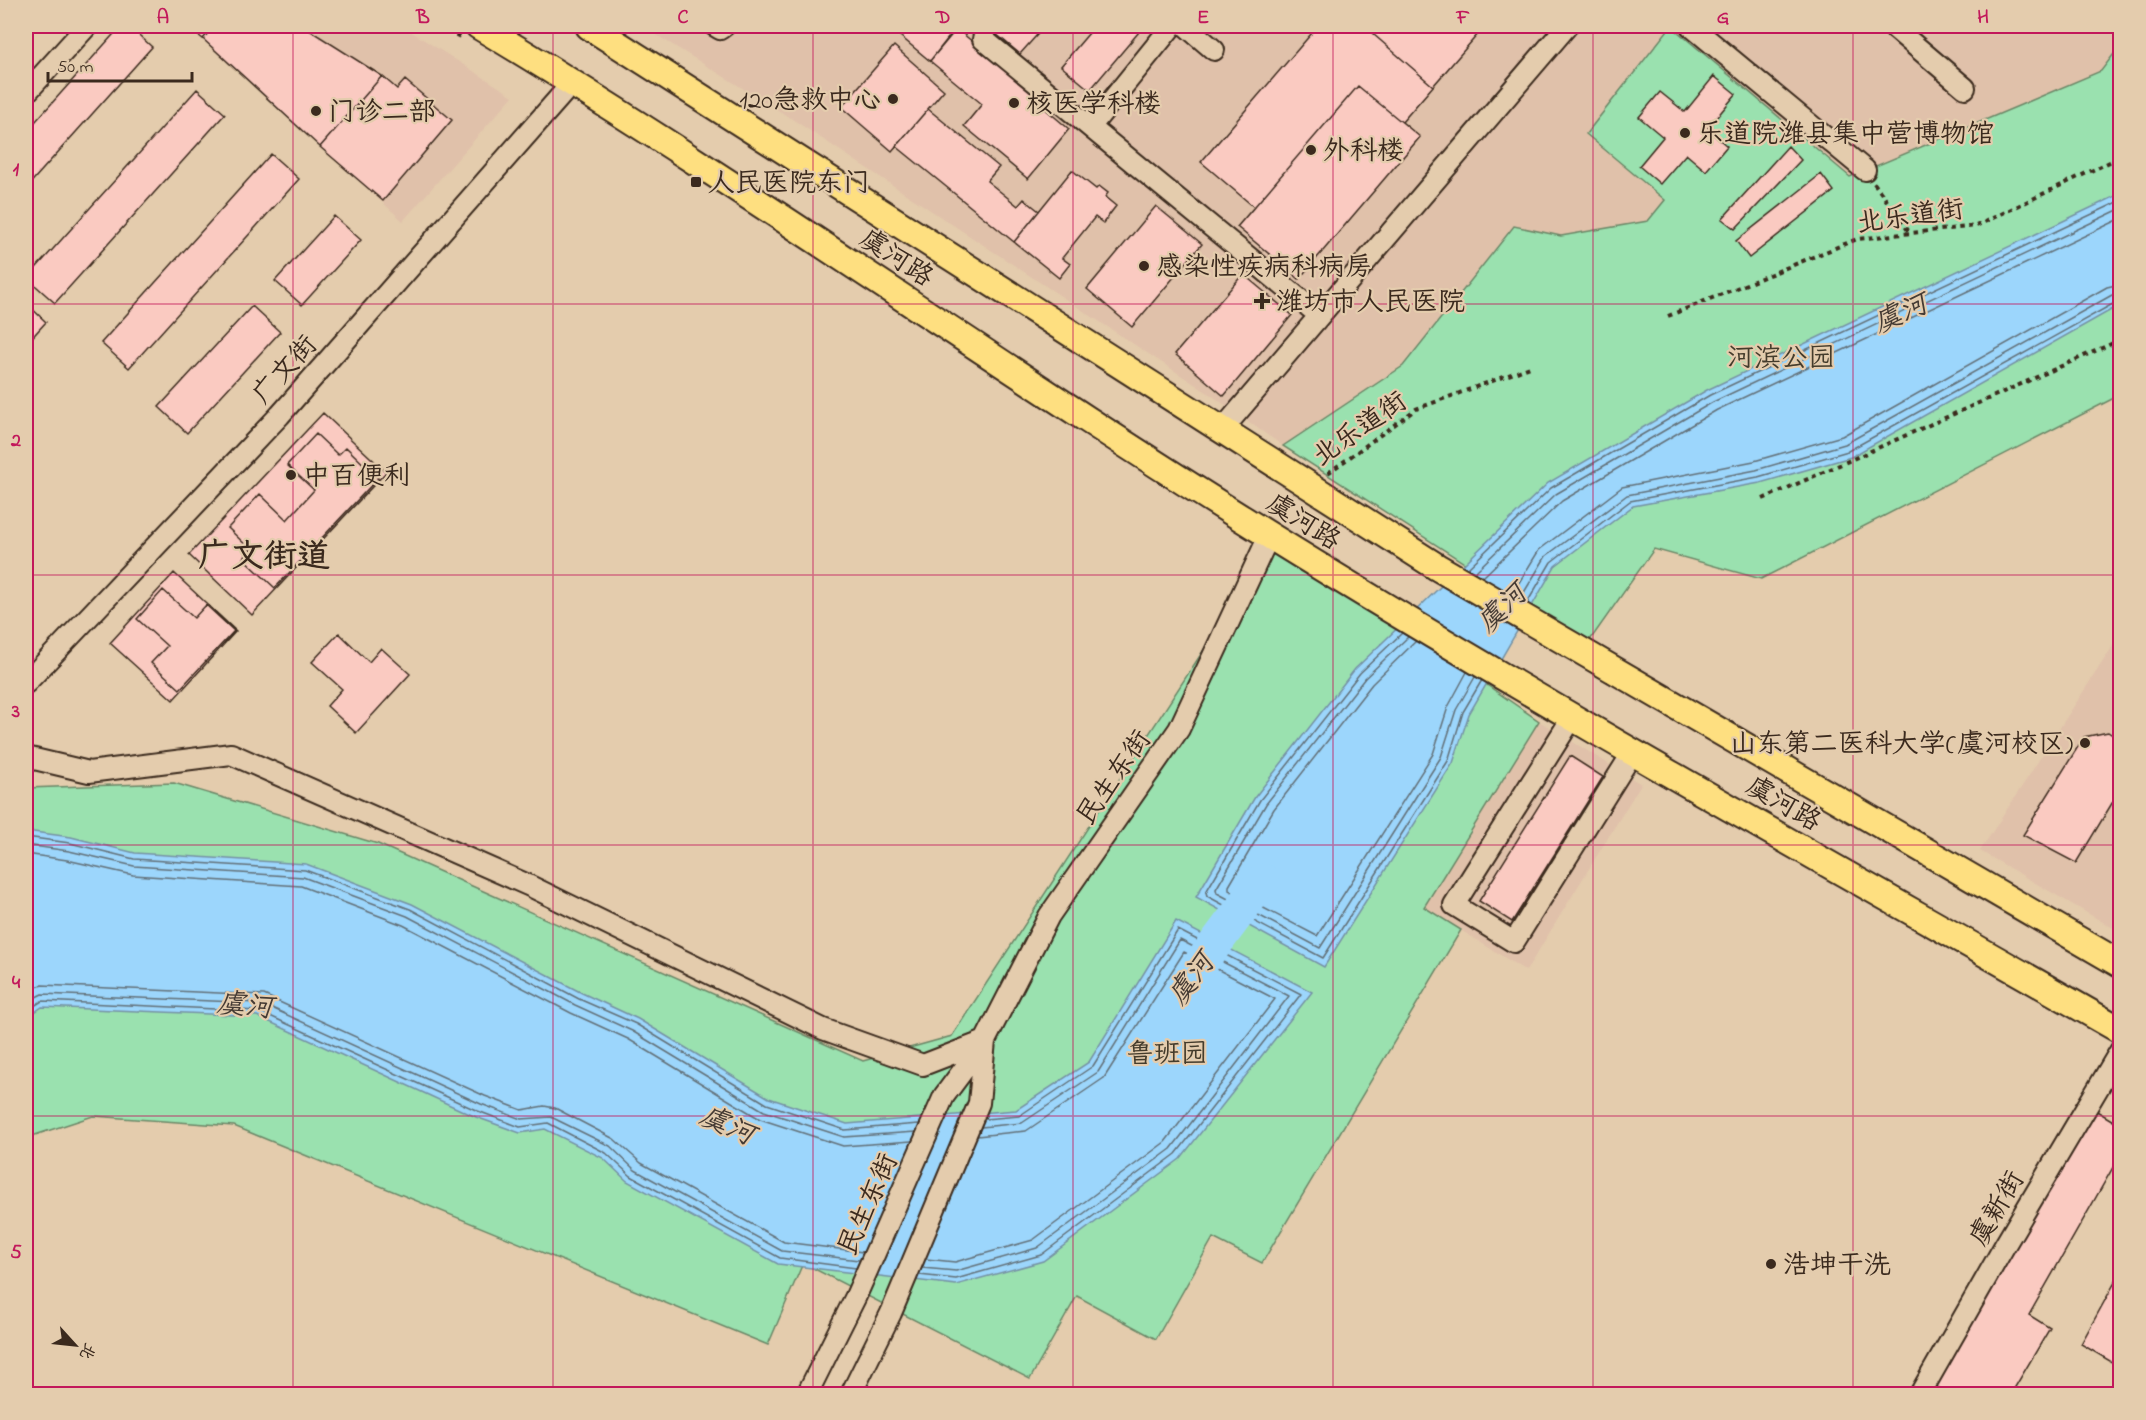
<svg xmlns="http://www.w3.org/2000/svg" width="2146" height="1420" font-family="'Indie Flower','LXGW WenKai TC',sans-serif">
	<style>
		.built { fill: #e0c1aa }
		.green { fill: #9ae1af; stroke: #6a8666; stroke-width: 1.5 }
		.water { fill: #9cd6fc; stroke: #7591a3; stroke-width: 1.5 }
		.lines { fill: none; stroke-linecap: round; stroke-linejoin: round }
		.shore { stroke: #626f77; stroke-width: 1.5 }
		.river { stroke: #9cd6fc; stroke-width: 34 }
		.building { fill: #facac1; stroke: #3b2a1e; stroke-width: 1.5 }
		.minor-casing { stroke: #3b2a1e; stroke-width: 24 }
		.major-casing { stroke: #3b2a1e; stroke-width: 30 }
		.path { stroke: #3b2a1e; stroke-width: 4; stroke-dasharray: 4.5 4.5; stroke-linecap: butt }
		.minor { stroke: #e4ccad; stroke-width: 20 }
		.major { stroke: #fedf80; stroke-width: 26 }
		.grid { fill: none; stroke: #c2185b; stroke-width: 1.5; stroke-opacity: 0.55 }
		.poi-dot { fill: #3b2a1e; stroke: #e4ccad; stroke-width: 2 }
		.labels { text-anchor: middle; stroke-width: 4.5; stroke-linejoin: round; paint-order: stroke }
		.poi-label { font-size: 27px; fill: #3b2a1e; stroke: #e4ccad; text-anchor: start }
		.street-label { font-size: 27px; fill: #3b2a1e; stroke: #e4ccad }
		.park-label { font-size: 27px; fill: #443c2c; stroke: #e4ccad }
		.water-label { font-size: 28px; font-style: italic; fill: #453b34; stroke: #e4ccad }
		.district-label { font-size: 33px; font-weight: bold; fill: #3b2a1e; stroke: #e4ccad }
		.neatline { fill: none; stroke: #c2185b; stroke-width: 2 }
		.grid-label { font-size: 20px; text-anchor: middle; font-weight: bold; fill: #c2185b }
	</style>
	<rect width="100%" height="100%" fill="#e4ccad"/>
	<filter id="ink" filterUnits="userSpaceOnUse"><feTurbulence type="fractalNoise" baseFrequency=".0167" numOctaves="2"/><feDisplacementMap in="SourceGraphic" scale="12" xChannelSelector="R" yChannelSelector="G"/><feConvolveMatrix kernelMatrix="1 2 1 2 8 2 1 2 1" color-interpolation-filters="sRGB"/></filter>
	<g filter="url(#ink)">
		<path class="built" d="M187,26H402L513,96L403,221Z
			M642,26H2120V46L2101,71L1850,177L1671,26L1665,201L1648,222L1561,236L1514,226L1403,366L1283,446L1211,395L789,117Z
			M2120,635V932L1980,851Z
			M1539,721L1641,784L1526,971L1424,907Z"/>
		<path class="green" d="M1671,26L1850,177L2101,71L2120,46V395L1761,579L1654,549L1588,643L1283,446L1403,366L1514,226L1561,236L1648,221L1665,200L1586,134Z
			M1276,539L1539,721L1424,907L1461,930L1262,1263L1213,1238L1156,1339L1077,1296L1030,1379L803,1263L768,1345L234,1126L93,1116L26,1138V788L174,783L378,844L863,1061L952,1036Z"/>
		<path class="water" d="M2120,194V305L1851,457L1760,483L1633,506L1555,566L1469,714L1453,763L1324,967L1196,897L1255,797L1355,669L1548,483L1707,390Z
			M26,831L71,837L135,853L306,864L412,904L582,993L638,1019L769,1098L847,1124L1016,1110L1089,1062L1176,921L1312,992L1180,1159L1043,1261L956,1285L778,1264L627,1181L603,1158L545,1129L520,1133L476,1117L257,1016L42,1007L26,1018Z"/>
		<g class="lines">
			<path class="shore" d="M1468,568L1551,488L1710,395L2120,201
				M1475,572L1556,494L1713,402L2120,209
				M1483,577L1562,501L1717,410L2120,219
				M1512,594L1539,550L1622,487L1754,461L1842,436L2107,287L2120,284
				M1520,599L1546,556L1627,495L1756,470L1845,444L2112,295L2120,293
				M1527,603L1551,562L1630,501L1758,477L1848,451L2120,300
				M1402,633L1360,673L1260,800L1206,892L1207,896L1323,958L1448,761L1463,712L1482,680
				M1408,637L1365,678L1266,804L1216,889L1217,893L1320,948L1441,757L1456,710L1475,677
				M1416,641L1372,684L1274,809L1229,886V890L1317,936L1433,754L1448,707L1467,672
				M26,837L70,843L134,859L305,870L410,909L579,999L636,1024L767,1104L845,1130L919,1124
				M26,845L69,851L134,866L303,877L407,916L575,1005L632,1031L764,1111L844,1137L916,1132
				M26,854L67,860L133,875L301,886L403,925L571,1013L628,1039L760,1119L843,1146L912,1141
				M26,991L42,985L264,995L485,1096L522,1110L544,1106L555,1108L614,1139L641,1163L784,1242L863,1252
				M26,1002L42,994L261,1003L481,1104L521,1119L551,1117L610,1146L635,1170L782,1251L859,1260
				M26,1011L42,1001L259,1011L478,1111L520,1127L548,1123L606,1153L631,1176L780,1258L856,1268
				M926,1259L955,1262L1033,1240L1165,1142L1275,999L1184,952L1104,1078L1026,1131L977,1136
				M922,1268L956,1271L1037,1248L1171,1149L1289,996L1180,940L1098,1072L1022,1123L981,1127
				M919,1275L956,1279L1041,1255L1176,1154L1301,994L1178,930L1093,1066L1019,1116L985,1119"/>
			<path class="river" d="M1189,979L1263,880"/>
		</g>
		<path class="building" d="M121,26H129L152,47L26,188V132Z
			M187,26H214L203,39Z
			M214,26H303L382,76L320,147L203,39Z
			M888,26H959L930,61Z
			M1001,26H1045L1020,54L995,33Z
			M1095,26H1144L1090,90L1061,66Z
			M1318,26H1485L1402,122L1420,137L1299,279L1237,227L1254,207L1201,162Z
			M1380,26H1485L1433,86L1373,34Z
			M956,28L1046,103L1043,107L1069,129L1028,179L964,126L982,104L930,61Z
			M894,46L944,90L892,151L841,107Z
			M382,76L397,89L405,80L452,120L383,201L320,147Z
			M1714,76L1736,94L1707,129L1727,146L1706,171L1686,154L1660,184L1639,166L1663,137L1639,117L1660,92L1685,112Z
			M1358,86L1420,137L1299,279L1237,227Z
			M197,89L225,114L55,303L27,278Z
			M928,109L999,167L987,181L1018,206L1024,199L1039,211L1014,242L896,146Z
			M1788,146L1801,160L1735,229L1722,219Z
			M271,154L299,179L129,368L101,343Z
			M1072,170L1096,189L1099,186L1108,193L1105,197L1116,206L1103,223L1095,217L1062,258L1070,264L1059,278L1014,242Z
			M1821,174L1834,191L1749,258L1736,241Z
			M1156,206L1202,244L1132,327L1087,289Z
			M334,216L361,240L302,305L275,281Z
			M1243,274L1292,315L1224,396L1175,354Z
			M26,303L46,322L26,344Z
			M252,306L280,332L187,433L159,407Z
			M323,413L386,472L252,615L189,555Z
			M316,434L338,455L346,447L378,478L275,588L243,558L251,550L228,528L260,494L287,520L314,490L287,465Z
			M174,573L236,631L173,700L110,643Z
			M163,590L194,618L206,605L234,631L180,689L151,663L167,646L137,619Z
			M339,633L369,662L381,648L410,674L356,733L327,706L342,689L312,662Z
			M2108,732L2120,740V790L2076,863L2023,835L2084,737Z
			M1570,756L1603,777L1512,922L1479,901Z
			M2095,1110L2120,1125V1155L2029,1315L2050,1328L2011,1394H1949L1930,1383Z
			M2120,1273V1354L2115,1364L2081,1344Z"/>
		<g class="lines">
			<g class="minor-casing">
				<path id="minor" d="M715,26L720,29L724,26
					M1186,26L1214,50
					M1691,26L1865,170
					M1892,26L1965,88
					M983,39L1319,315
					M26,93L87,26
					M1091,126L1172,26
					M1222,430L1567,26
					M26,683L280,415L573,82
					M1572,718L1454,905L1514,942L1633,752
					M26,757L89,772L231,754L528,885L823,1029L923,1065L985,1041
					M807,1394L856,1296L944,1096L985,1041L1049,916L1179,729L1269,536
					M851,1394L891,1313L979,1103L985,1041
					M1920,1394L2005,1245L2120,1051"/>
			</g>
			<g class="major-casing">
				<path id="major" d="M479,26C747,187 1001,369 1267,534C1547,708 1835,867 2120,1030
					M589,26L1437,567L2120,964"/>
			</g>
			<path class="path" d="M440,26L460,37
				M1874,183L1910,233
				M1668,316L1857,239L1976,226L2120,157
				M1328,473L1416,409L1533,366
				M1763,499L2120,340"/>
			<use href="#minor" class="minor"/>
			<use href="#major" class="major"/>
		</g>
	</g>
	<path class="grid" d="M293,26V1394M553,26V1394M813,26V1394M1073,26V1394M1333,26V1394M1593,26V1394M1853,26V1394M26,304H2120M26,575H2120M26,845H2120M26,1116H2120"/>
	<g class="poi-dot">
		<circle cx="893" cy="99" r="6"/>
		<circle cx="1014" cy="103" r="6"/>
		<circle cx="316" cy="111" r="6"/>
		<circle cx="1685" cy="133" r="6"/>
		<circle cx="1311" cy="150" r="6"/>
		<rect x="690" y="176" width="12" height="12" rx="3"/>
		<circle cx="1144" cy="266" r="6"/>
		<path d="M1259 292h6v6h6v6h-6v6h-6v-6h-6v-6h6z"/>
		<circle cx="291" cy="475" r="6"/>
		<circle cx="2085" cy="743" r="6"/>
		<circle cx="1771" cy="1264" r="6"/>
	</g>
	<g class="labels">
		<g class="poi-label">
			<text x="881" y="108" text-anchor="end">120急救中心</text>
			<text x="1026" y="112">核医学科楼</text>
			<text x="328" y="120">门诊二部</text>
			<text x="1697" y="142">乐道院潍县集中营博物馆</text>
			<text x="1323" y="159">外科楼</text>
			<text x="708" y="191">人民医院东门</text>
			<text x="1156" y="275">感染性疾病科病房</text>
			<text x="1276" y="310">潍坊市人民医院</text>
			<text x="303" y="484">中百便利</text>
			<text x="2073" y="752" text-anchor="end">山东第二医科大学(虞河校区)</text>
			<text x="1783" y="1273">浩坤干洗</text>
		</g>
		<g class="street-label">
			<text transform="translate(1910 215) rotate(-8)" y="9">北乐道街</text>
			<text transform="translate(897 257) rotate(33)" y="9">虞河路</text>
			<text transform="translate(284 369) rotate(-48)" y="9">广文街</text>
			<text transform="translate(1359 428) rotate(-35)" y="9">北乐道街</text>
			<text transform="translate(1304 521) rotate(32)" y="9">虞河路</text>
			<text transform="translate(1113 777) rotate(-55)" y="9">民生东街</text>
			<text transform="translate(1784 803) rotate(30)" y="9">虞河路</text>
			<text transform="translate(867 1204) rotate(-66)" y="9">民生东街</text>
			<text transform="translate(1996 1208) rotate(-60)" y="9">虞新街</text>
		</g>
		<g class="park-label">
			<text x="1781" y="366">河滨公园</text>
			<text x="1167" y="1062">鲁班园</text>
		</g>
		<g class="water-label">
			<text transform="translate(1900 312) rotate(-24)" y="10">虞河</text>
			<text transform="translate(1501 607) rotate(-44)" y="10">虞河</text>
			<text transform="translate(1190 978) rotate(-53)" y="10">虞河</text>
			<text transform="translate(245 1004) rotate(5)" y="10">虞河</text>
			<text transform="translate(728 1124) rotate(24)" y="10">虞河</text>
		</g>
		<g class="district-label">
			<text x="264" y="566">广文街道</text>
		</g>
	</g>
	<rect width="2146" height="1420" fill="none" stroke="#e4ccad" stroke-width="66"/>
	<g transform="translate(75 1345) rotate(117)" stroke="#e4ccad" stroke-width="4.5" paint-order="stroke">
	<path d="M0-4.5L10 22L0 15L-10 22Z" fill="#3b2a1e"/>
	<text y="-9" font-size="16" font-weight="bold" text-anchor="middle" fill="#3b2a1e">北</text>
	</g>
	<path d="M48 72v9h144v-9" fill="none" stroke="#3b2a1e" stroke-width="3"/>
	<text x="57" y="72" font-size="18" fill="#3b2a1e" stroke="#e4ccad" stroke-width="4.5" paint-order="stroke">50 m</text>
	<rect x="33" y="33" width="2080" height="1354" class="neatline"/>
	<g class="grid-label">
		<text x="163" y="23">A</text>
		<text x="423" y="23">B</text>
		<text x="683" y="23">C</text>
		<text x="943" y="23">D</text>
		<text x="1203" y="23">E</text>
		<text x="1463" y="23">F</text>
		<text x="1723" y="23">G</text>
		<text x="1983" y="23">H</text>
		<text x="16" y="175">1</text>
		<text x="16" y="446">2</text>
		<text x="16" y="717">3</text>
		<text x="16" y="988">4</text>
		<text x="16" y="1258">5</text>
	</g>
</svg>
